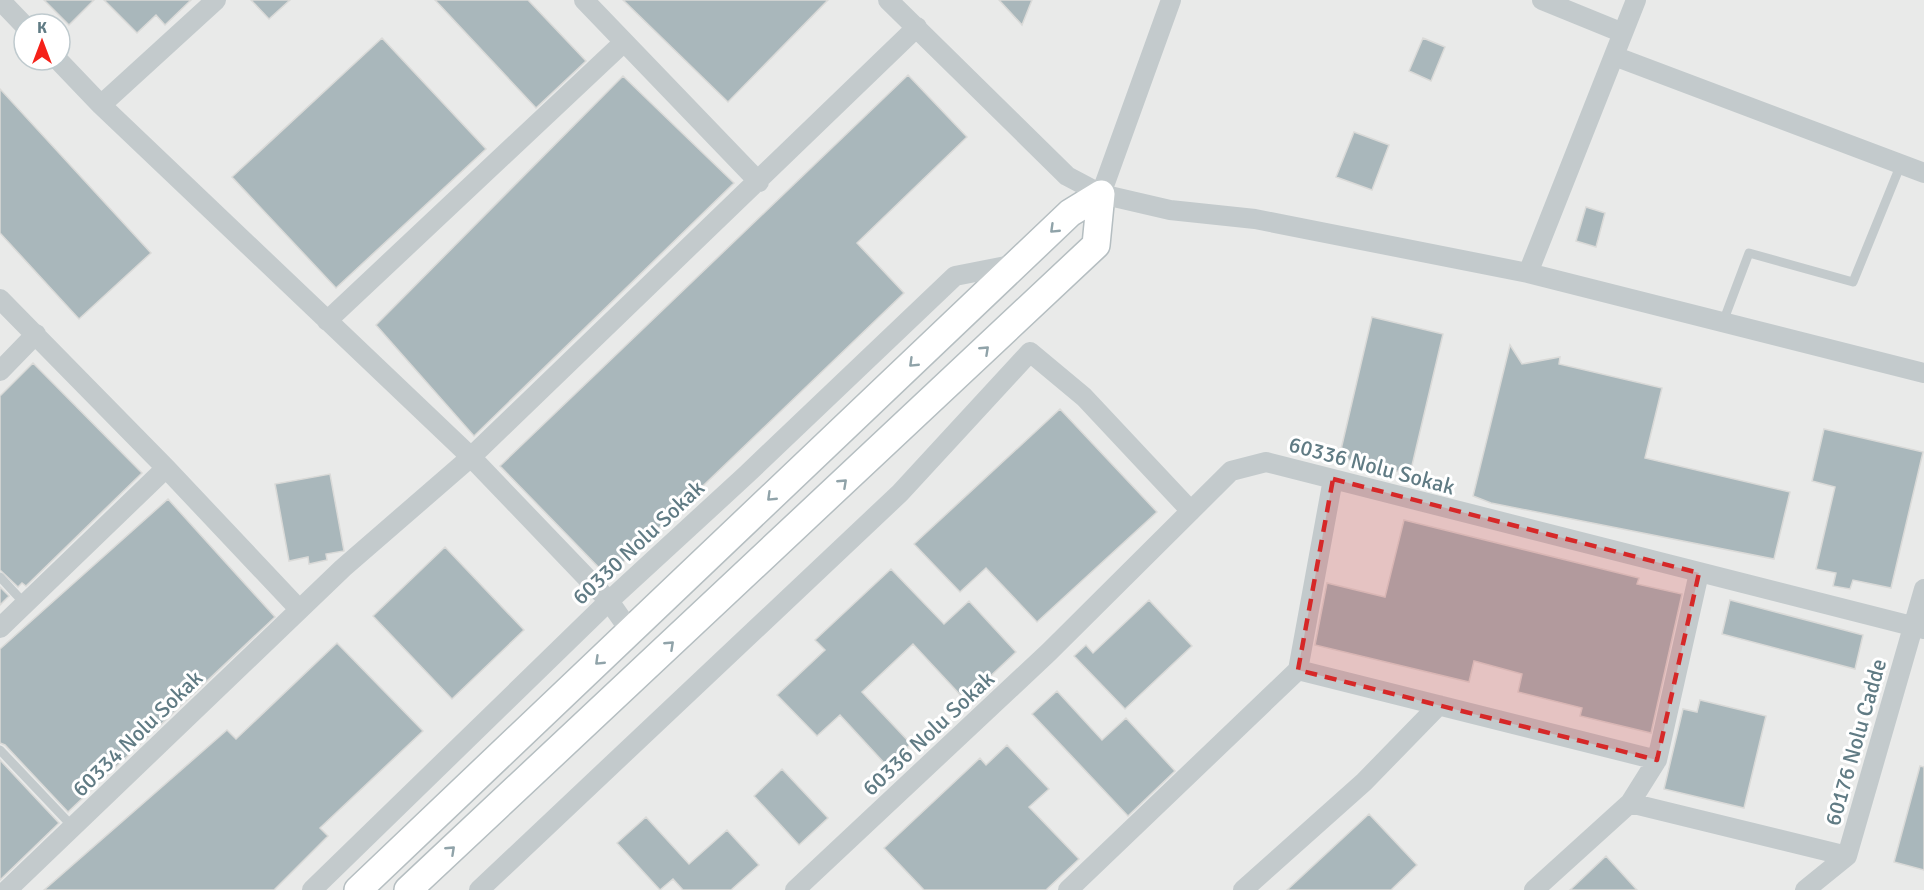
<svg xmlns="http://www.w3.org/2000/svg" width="1924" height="890" font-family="Signika,sans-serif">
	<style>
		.built { fill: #e9eae9; fill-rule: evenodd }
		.building { fill: #a9b7bb; stroke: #dadad8; stroke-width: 1.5 }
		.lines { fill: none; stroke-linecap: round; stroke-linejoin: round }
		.secondary-casing { stroke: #b5bec1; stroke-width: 30 }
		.lane { stroke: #c3cacc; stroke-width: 9 }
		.street { stroke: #c3cacc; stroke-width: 20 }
		.secondary { stroke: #fff; stroke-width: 27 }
		.oneway { stroke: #90a3a9 }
		.marked { fill: #d62828; fill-opacity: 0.2; stroke: #d62828; stroke-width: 4.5; stroke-dasharray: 12 8; stroke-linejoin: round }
		.labels { text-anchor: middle; stroke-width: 6; stroke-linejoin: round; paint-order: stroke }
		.street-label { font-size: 22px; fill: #607b84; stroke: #fff }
	</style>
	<rect width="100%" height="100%" fill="#f9f8f6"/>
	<path class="built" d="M0,0H1924V890H0ZM24,24H60V60H24Z"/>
	<path class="building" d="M44,0H94L69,25Z
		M104,0H191L165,25L156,15L137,33Z
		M251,0H290L269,19Z
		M435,0H528L586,61L536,108Z
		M623,0H828L728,102Z
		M999,0H1032L1022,25Z
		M382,38L486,149L336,288L232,177Z
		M1423,38L1445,47L1431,81L1409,71Z
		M908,75L967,137L857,243L904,293L608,577L500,466Z
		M623,76L734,183L474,436L376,325Z
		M0,89L151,253L79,319L0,233Z
		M1354,132L1389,145L1372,190L1336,177Z
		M1586,207L1605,213L1596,247L1576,241Z
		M1372,317L1443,334L1410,474L1339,458Z
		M1510,345L1522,364L1560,357L1559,364L1662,388L1645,458L1790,492L1774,559L1491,503L1473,496Z
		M33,363L142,473L26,586L22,583L18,587L0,570V396Z
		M1060,409L1157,512L1037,622L986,568L960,592L914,544Z
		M1824,429L1923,452L1891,588L1853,580L1850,589L1833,586L1836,573L1816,569L1835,487L1812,481Z
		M330,474L344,551L326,554L327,560L309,564L308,557L289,561L275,484Z
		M168,499L275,617L68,812L5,745L0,743V649Z
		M1404,520L1639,578L1637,584L1682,594L1651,733L1580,716L1582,708L1518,692L1522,674L1474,661L1469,682L1315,645L1327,583L1385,597Z
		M445,547L524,630L452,699L373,616Z
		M891,569L944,624L969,601L1016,652L965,700L913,644L862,692L911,744L887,766L840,715L817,736L777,695L825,650L815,640Z
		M0,587L9,596L0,605Z
		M1149,600L1192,646L1125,709L1074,656L1086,645L1093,653Z
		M1730,600L1863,635L1855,669L1722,634Z
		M337,643L423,731L320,828L328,836L274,890H44L227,730L236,739Z
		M1057,691L1102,740L1126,718L1175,771L1128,816L1032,714Z
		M1700,700L1766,716L1744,808L1664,789L1683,709L1697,712Z
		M1007,745L1049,789L1029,807L1079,859L1046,890H924L884,848L980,758L986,765Z
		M0,760L59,823L0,880Z
		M1920,766L1924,767V870L1894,862Z
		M782,769L828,818L799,845L754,796Z
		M1369,814L1417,865L1391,890H1287Z
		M646,817L689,864L727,830L759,865L731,890H683L673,879L660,890L617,843Z
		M1606,856L1637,890H1570Z"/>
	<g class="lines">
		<g class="secondary-casing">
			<path id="secondary" d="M358,890L1070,213L1101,194
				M408,890L1096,245L1101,194"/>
		</g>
		<path class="lane" d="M1723,322L1749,253L1853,282L1901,164
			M0,577L25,604
			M0,750L73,827"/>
		<path class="street" d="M0,0L24,25
			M584,0L759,182
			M888,0L1067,176L1101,194L1170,210L1255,219L1528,273L1924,373
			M1542,0L1623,33
			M1614,56L1924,173
			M58,60L101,105L471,457L609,601L630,631
			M101,105L216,0
			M1101,194L1171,0
			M1528,273L1636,0
			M0,299L166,468L299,609
			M327,321L624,42
			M0,371L36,334
			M0,628L166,468
			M1298,670L1657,760L1630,803L1847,856
			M1657,760L1699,573
			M7,890L343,568L471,457L917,27
			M312,890L609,601L746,475L955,276L1016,264
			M479,890L900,493L1030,352L1084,397L1191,511
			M795,890L1049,652L1231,471L1266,462L1924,629
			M1068,890L1298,670L1333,479
			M1243,890L1364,782L1439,705
			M1534,890L1630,803
			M1805,890L1847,856L1924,589"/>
		<use href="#secondary" class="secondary"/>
	</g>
	<defs><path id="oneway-chevron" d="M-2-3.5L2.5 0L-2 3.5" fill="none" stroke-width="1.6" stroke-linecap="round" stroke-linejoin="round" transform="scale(1.5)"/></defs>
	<g class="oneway">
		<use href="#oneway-chevron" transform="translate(1054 229) rotate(136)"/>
		<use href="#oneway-chevron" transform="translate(985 350) rotate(-43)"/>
		<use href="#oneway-chevron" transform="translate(913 363) rotate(136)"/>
		<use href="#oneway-chevron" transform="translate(843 483) rotate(-43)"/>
		<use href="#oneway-chevron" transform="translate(771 497) rotate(136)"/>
		<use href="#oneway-chevron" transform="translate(670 645) rotate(-43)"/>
		<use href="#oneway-chevron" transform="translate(599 661) rotate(136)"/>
		<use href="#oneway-chevron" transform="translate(451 850) rotate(-43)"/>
	</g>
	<path class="marked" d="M1333,479L1699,573L1657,760L1298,670Z"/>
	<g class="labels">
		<g class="street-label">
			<text transform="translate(1372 465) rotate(15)" y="8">60336 Nolu Sokak</text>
			<text transform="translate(638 542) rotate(-43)" y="8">60330 Nolu Sokak</text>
			<text transform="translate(137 733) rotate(-44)" y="8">60334 Nolu Sokak</text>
			<text transform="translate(928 733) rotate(-43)" y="8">60336 Nolu Sokak</text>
			<text transform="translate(1855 742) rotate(-74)" y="8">60176 Nolu Cadde</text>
		</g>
	</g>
	<g transform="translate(42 42)"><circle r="28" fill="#ffffff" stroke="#bfcace" stroke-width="1.5"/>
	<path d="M0-4.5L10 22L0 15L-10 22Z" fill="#f52119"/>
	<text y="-9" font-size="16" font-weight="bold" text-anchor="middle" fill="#607b84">K</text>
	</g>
</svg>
